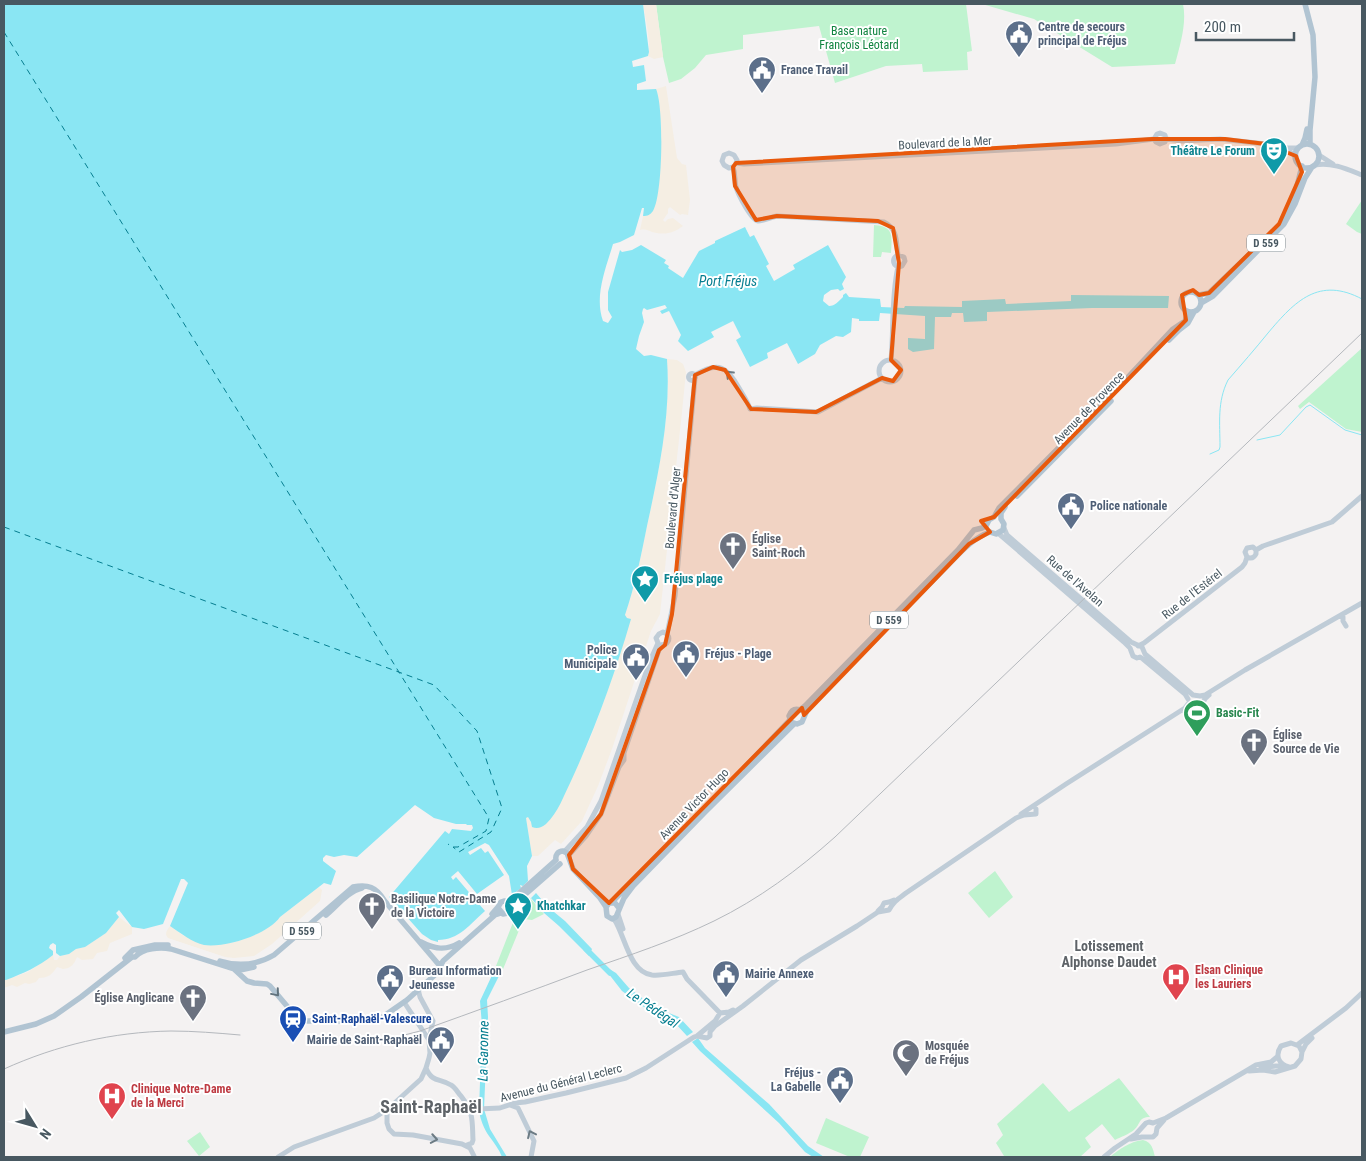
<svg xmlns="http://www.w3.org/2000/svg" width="1366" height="1161" font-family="'Roboto Condensed',sans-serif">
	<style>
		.green { fill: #bff3cf }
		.sand { fill: #f5eee3 }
		.water { fill: #8ae6f3 }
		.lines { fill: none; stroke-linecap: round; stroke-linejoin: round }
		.stream { stroke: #8ae6f3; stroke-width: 1 }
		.river { stroke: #8ae6f3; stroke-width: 5.5 }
		.ferry { stroke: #067e90; stroke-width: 1; stroke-dasharray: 6 5; stroke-linecap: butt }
		.secondary { stroke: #bfccd7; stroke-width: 5 }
		.primary { stroke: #b1c4d2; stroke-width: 5.5 }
		.rail { stroke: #b4b8bd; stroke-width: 1 }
		.oneway { stroke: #6c7b84 }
		.oneway2 { stroke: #62737d }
		.marked { fill: #e8590c; fill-opacity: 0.2; stroke: #e8590c; stroke-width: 4; stroke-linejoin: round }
		.labels { text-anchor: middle; stroke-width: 4; stroke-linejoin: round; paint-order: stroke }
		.shield { fill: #fff; stroke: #7f8a90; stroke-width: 1 }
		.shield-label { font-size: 11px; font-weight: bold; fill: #485861 }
		.service-label { font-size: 12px; font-weight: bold; fill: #4e5e75; stroke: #fff; text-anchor: start }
		.park-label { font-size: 12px; fill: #118440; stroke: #fff }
		.street-label { font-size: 12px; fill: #485861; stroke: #fff }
		.culture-label { font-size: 12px; font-weight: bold; fill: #0d838f; stroke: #fff; text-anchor: start }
		.worship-label { font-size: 12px; font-weight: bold; fill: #5b616d; stroke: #fff; text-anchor: start }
		.leisure-label { font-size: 12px; font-weight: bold; fill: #27864d; stroke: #fff; text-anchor: start }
		.health-label { font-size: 12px; font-weight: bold; fill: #be3a42; stroke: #fff; text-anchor: start }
		.transit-label { font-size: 12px; font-weight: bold; fill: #164399; stroke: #fff; text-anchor: start }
		.water-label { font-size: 14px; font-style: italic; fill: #067e90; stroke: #fff }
		.neighbourhood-label { font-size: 14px; font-weight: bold; fill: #5e6368; stroke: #fff }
		.district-label { font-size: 18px; font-weight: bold; fill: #5e6368; stroke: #fff }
	</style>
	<rect width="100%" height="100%" fill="#f4f2f2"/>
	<path class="green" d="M656,4H966L972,51L967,52L968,70L923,72L922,64L886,66L835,83L819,26L743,35V49L706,55L695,68L681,79L669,83L663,57Z
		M982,4H1183C1187,23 1180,45 1175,64L1112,67L1034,19Z
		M1362,200V234L1357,232L1346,224Z
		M874,225C894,226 892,236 891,253L882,252L881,257H873Z
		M1362,348V432L1346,429L1309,402L1300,409L1298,406Z
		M995,871L1013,897L989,918L968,893Z
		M529,897L530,898L544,914L532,920L523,919L527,909L525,907L527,904L526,900Z
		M514,920L522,923L501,974L494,971Z
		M1119,1078L1150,1117C1138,1117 1141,1124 1134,1130C1129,1134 1121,1137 1115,1140L1102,1124L1085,1138L1091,1147L1080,1157H1007L1004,1156L996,1143L1003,1135L997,1124L1043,1083L1069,1112Z
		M826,1118L869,1137L860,1157H850L816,1143Z
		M200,1132L210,1147L199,1156L187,1141Z
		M1143,1140C1152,1142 1153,1149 1155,1157H1110C1118,1150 1131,1141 1143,1140Z"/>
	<path class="sand" d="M643,4H656L663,57L654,59L648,56C652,46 645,16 643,4Z
		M666,86L677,158L682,164L686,165L690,200L688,215L682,214L680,215L670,207L668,209V213L663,220L665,222L668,219L673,218L683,226C672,234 665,235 652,232C648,230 645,229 640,230L643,216H647L656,201L660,167L661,126L658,95L656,89Z
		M667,359L677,360L683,364L686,372L682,412L660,614L651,631L612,749L598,786L582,821L561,844L555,840L538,856H532L526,818L528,816L531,823L559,805L590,739L604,701L630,619L627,618L625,615C635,586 641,556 647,526C659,471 671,415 667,359Z
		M319,887L322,890L320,901L272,944L254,956L234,958L225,957L168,938C164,934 167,930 170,926L184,936L232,943L255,935L276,922L280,917Z
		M119,917L132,927V934L110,943L107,951L97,953L93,959L82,960L77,957C74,964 72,968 63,969L57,967C52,974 49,978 39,978L36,982L29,984L25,983L17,987L12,985L4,988V980H6L28,972L53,955L54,960H57L60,956L69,954L76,949L85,947L106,933Z"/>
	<path class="water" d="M4,4H643L649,52L648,56L632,61L633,67L644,65L646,81L637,84V90L656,89C664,106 663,195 653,211C650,215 648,216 643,216L644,208H642L634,235L620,242L613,244C606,268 594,296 603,321L608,323L612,317L608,310V292L620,250L622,252L632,250L641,245L666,260L664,263L669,266L668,268L683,278L699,251L715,243V241L745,227L750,237L754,235L769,264L766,266L774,281L793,270L795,269L793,265L828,245L846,277L842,284L844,289L840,291L838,289L831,290L824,295L823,301L829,306C835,306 839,301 843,297V295L846,293L849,297L880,299L881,307L904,308L905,306L962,307V301L1005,299L1006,304L1071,301V295L1169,296L1168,308H1092L987,312V321L964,322L963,313H952L951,317H935L934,349L913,352L908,349V338L925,339V316L880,313L879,321H859V319L852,318L851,332L843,337L836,336L820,345L815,354L798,364L787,343L767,353L768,358L750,367L736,340L741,337L733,321L711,332L714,337L688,351L678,341L681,335L669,311L662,314L660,311L667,308L665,305L647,310L644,308L643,309L642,313L644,322L639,336L636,349L644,356L651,355L667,359C671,415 659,471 647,526C641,556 635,586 625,615L627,618L631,619C615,674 595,729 571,781C564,795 558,813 546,824C541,828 537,829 532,827L531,822L528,817L526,818L532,856L527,866L528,881L523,886L520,885L521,888L512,895L509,876L489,845L485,843L468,852L470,855L481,848L485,853L488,851L504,875L477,894L458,871L451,877L453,880L456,877L485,911C470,924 459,940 438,940V942L431,940L422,934L389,897L445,831L449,834L452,829L471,831L473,828L472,825H467L466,824H456L434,818L415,805L357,857L344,855L334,857L326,855L323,858V861L336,871L331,885L324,883L280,917C267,935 225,948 204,945C193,943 179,932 170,926L188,883L184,879H181L163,924L144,929L132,927L119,910L116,913L119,917L106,933L85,947L76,949L69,954L60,956L56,953V945L53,943L50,945L49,948L53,951V955C38,967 24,973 6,980H4Z
		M536,893L548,907L565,921L592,949L589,956L559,926L544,913L531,898Z
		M606,967L616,973L629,988L654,1007L679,1017L693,1032L687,1036L675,1023L659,1017L648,1010L622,991L608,973L602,968Z
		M494,971L500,974L487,1000L488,1017L484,1109L490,1129L507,1157H502C499,1149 494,1143 489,1136C484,1129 480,1119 479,1110L482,1026L480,1001Z
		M698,1038L705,1048L769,1104L808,1146L824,1157H813L805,1152L779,1123L700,1051L692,1042Z"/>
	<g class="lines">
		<path class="stream" d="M1257,440L1280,435L1306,407L1310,405L1345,430L1362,435
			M1210,454L1219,450L1220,447C1220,423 1217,402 1228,380C1242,364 1255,349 1268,333C1295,301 1319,276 1362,299"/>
		<path class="river" d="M586,949L610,973"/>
		<path class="ferry" d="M4,32L489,818L486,831L458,847H452L448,844
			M4,527L434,685L477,731L502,808L491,832L459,852L453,847"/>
		<path class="secondary" d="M1154,139L1156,142L1160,144L1165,142L1166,139
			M1166,139L1182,141L1220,139L1266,144L1281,148H1298
			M1284,149L1296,156
			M1319,155L1333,164
			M736,163L744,164L1116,144L1154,139L1157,134L1160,133L1165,135L1166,139
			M1315,165C1332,162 1347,169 1362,175
			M733,167C736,175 734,180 736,187C738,194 751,220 758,221C763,221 772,217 777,216L884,222C898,229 896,242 898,255
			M733,167L729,168L724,165L722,161L724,155L729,153L734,155L737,160L736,163
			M898,255L904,257L905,261L902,266L898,267
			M898,255C892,258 892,264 898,267
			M891,360C894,329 891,297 898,267
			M879 371a11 11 0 1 1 22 0a11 11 0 1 1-22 0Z
			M688.5 377a3.5 3.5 0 1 1 7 0a3.5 3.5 0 1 1-7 0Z
			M695,375C718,361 727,366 739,388C743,395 748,402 750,409L757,408L818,412L882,378
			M1004,528L1007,535L1131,642L1142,647L1145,654L1193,695L1200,696L1205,695L1245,670L1362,603
			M998,533L1124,642L1130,648L1133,656L1137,658L1140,657L1143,659L1185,694L1188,699
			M1256,550L1263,546L1332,522L1362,496
			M1247,557L1245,552L1247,548L1253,547L1256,550
			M1247,557C1251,559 1254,558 1256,554V550
			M1343,617V621L1346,626
			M667,634L675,596L695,378
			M658,643L656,638L659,634L663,632L667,634
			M661,645C668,645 671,639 667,634
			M1138,646L1144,643L1242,567L1245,563L1247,557
			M1184,711L1191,708C1203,713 1200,701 1209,695
			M1021,814L1066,784L1185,708L1188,704
			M565,851L587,827L601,801L650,661L658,643
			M569,855L586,836L601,814L619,767L624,760V753L659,650L662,645
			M878,911L882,907L884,903L889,902L894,900
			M618,914L623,929
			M614,919C625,935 629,972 652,975C662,976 673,973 683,972L687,979L720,1013
			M404,1002L429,1040
			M697,1036L715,1021L720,1013L729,1012L733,1010
			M1297,1045L1346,1008L1362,993
			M1302,1052L1306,1044L1312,1038
			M426,1068C432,1083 440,1078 451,1085C455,1087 458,1093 461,1096C474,1113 472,1120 473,1140L472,1143L467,1145
			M1261,1068L1283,1065
			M1249,1071L1263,1070L1275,1072L1295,1066L1301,1059L1302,1052L1299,1046L1291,1043L1281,1046C1275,1055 1278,1064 1289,1067
			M510,1105L518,1108L534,1141L531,1157
			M468,1106L478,1109L500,1108L515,1103L525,1102L566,1093L626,1078L646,1068L694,1037L697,1036L707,1038L710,1036V1032L715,1026L743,1006L801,960L857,926L878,912L889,910C894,901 898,899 906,893L1016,818L1024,815L1036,814V809
			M387,1109V1123L389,1129L394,1134L413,1135L462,1144L470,1148L474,1156
			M1131,1139L1142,1137H1153L1156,1134L1157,1128L1164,1120
			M278,1157L294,1147L374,1118L388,1109L421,1079L426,1068L429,1058L430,1053L429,1040L433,1021L420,997L418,989
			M1104,1157L1115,1148L1136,1134L1146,1123L1149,1122L1153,1123L1166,1118L1246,1071L1256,1065L1271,1062L1277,1057"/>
		<path class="primary" d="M1305,4L1313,35L1315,77L1310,130V144
			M1295 156a12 12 0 1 1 24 0a12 12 0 1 1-24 0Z
			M1302,145L1305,138L1307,129
			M1282,220L1294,198L1302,166
			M1181 302a10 10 0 1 1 20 0a10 10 0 1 1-20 0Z
			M1199,295L1209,293L1257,247
			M1201,303L1213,296L1284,224L1295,204L1305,178L1312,167
			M1169,340L1179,330L1188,323L1194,312
			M1017,496L1111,401
			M1001,519V513L1005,507
			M990,532C972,538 959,554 946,567L808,708L802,722L797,724L791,722L789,716C791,711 794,708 800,710L805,706L958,550L974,530L982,528L986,526L989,520L994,517L999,508L1118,388L1173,329L1185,321L1187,315V311
			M990,532L996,534L1003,530L1004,524L1001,519
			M745,767L790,720
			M556,860C555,855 558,851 563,851L567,853L573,869L600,898L606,907
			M383,899L440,966
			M509,902L556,860
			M612,902L689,824
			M512,906L560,864
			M619,908L615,903H609L606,907L607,916L612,919L616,917L624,898L633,886L705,812L794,724
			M499,909L503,914L508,913L511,909L510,903
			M492,914L498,907L501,902L504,901L509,902
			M326,915C337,906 348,891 362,888
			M421,942C434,949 446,951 459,943
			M125,958L133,950L155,945H168
			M220,961C239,967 257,965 274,955L353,887C368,884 376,887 384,900
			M234,969L240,970L254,967
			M4,1032L36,1024L54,1016L81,997L132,957H135C143,948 160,947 171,949L234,969L247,981L254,983L267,984L270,986L292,1012L297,1018L304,1021H370L381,1018L407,1000L437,973L443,961L495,915L501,913"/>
		<path class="rail" d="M339,1043L385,1040L420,1031C476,1011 531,991 587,970C630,955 673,941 714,921C759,899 798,870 835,837L1362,333
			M4,1069C57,1045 113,1032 171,1031C194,1031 217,1033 240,1035"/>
	</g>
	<defs><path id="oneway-chevron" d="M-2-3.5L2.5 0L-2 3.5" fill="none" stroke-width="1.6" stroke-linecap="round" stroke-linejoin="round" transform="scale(1.25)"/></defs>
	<g class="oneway">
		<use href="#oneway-chevron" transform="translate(729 374) rotate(-136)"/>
		<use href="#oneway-chevron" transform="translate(531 1134) rotate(-115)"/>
		<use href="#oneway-chevron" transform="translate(434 1139) rotate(10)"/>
	</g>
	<use class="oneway2" href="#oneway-chevron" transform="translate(276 993) rotate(50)"/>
	<path class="marked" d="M1152,139H1225L1266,144L1296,156L1302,172L1279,224L1209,293L1199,295L1193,290L1182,295L1186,320L994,517L981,521L990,532L969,544L804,715L802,708L609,903L573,869L569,855L601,814L659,650L665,645L672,614L695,375L713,367L725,370L751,409L816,412L882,378L893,381L901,370L891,360L899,263L893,228L878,221L777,216L756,220L735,186L733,167L736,163Z"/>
	<defs>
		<g id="civic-pin" transform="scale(1.4375)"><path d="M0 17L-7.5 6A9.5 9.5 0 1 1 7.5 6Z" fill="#5c6f8a" stroke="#fff"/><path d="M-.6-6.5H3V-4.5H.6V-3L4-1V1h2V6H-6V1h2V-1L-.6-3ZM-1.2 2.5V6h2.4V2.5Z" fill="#fff"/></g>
		<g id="theatre-pin" transform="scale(1.4375)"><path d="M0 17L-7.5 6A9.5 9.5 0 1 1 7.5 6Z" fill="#0f9aa8" stroke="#fff"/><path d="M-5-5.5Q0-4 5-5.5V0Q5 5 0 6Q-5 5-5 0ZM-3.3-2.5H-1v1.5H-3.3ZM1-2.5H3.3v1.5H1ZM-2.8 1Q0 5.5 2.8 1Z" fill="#fff"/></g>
		<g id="church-pin" transform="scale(1.4375)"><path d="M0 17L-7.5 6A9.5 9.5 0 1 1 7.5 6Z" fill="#6b7280" stroke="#fff"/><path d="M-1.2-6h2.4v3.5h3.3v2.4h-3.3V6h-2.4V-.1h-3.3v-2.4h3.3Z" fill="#fff"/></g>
		<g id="sight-pin" transform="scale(1.4375)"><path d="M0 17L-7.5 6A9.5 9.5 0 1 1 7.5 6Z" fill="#0f9aa8" stroke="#fff"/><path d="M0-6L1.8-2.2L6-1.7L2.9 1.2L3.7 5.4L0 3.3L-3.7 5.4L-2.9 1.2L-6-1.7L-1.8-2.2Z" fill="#fff"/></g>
		<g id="stadium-pin" transform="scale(1.4375)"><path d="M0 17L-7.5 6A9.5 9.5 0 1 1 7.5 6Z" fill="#2e9e5b" stroke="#fff"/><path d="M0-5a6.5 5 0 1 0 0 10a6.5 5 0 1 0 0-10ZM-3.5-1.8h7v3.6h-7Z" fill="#fff"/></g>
		<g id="hospital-pin" transform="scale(1.4375)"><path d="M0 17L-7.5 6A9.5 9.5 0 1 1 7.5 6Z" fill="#e0444e" stroke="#fff"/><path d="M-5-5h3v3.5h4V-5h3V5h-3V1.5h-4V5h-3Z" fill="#fff"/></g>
		<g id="station-pin" transform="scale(1.4375)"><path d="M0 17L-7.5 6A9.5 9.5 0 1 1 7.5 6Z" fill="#1a4fb4" stroke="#fff"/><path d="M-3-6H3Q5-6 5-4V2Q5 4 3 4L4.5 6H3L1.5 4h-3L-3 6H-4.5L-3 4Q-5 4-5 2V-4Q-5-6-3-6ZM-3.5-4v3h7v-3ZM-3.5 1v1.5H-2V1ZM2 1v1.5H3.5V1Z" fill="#fff"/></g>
		<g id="mosque-pin" transform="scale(1.4375)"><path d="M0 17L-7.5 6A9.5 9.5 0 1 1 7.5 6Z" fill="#6b7280" stroke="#fff"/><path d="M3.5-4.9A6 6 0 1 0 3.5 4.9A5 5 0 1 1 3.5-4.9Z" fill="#fff"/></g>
	</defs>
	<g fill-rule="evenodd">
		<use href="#civic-pin" x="1019" y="34"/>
		<use href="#civic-pin" x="762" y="70"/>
		<use href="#theatre-pin" x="1274" y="151"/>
		<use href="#civic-pin" x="1071" y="506"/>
		<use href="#church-pin" x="733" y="546"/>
		<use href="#sight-pin" x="645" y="579"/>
		<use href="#civic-pin" x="686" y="654"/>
		<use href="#civic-pin" x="636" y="657"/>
		<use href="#stadium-pin" x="1197" y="713"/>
		<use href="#church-pin" x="1254" y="742"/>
		<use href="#church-pin" x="372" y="906"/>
		<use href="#sight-pin" x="518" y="906"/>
		<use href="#civic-pin" x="726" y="974"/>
		<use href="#hospital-pin" x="1176" y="977"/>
		<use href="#civic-pin" x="390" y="978"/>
		<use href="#church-pin" x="193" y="998"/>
		<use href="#station-pin" x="293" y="1019"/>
		<use href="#civic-pin" x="441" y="1040"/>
		<use href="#mosque-pin" x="906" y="1053"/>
		<use href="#civic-pin" x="840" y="1080"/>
		<use href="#hospital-pin" x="112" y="1096"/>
	</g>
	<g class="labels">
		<g class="shield">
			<rect x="1247" y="234.5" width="38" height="17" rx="4"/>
			<rect x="870" y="611.5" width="38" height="17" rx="4"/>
			<rect x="283" y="922.5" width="38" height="17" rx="4"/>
		</g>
		<g class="shield-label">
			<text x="1266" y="247">D 559</text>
			<text x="889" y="624">D 559</text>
			<text x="302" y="935">D 559</text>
		</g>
		<g class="service-label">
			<text x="1038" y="31">Centre de secours<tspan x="1038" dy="14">principal de Fréjus</tspan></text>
			<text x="781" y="74">France Travail</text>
			<text x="1090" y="510">Police nationale</text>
			<text x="617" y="654" text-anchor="end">Police<tspan x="617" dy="14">Municipale</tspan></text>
			<text x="705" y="658">Fréjus - Plage</text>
			<text x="409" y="975">Bureau Information<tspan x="409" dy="14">Jeunesse</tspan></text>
			<text x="745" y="978">Mairie Annexe</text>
			<text x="422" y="1044" text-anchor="end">Mairie de Saint-Raphaël</text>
			<text x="821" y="1077" text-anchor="end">Fréjus -<tspan x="821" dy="14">La Gabelle</tspan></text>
		</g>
		<g class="park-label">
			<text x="859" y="35">Base nature<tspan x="859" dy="14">François Léotard</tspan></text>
		</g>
		<g class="street-label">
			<text transform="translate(945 143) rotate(-3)" y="4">Boulevard de la Mer</text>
			<text transform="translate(1089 408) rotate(-46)" y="4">Avenue de Provence</text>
			<text transform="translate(673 508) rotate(-85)" y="4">Boulevard d'Alger</text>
			<text transform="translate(1075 581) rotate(41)" y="4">Rue de l'Avelan</text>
			<text transform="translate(1192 594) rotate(-38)" y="4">Rue de l'Estérel</text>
			<text transform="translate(694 804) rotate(-46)" y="4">Avenue Victor Hugo</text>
			<text transform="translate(561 1083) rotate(-14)" y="4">Avenue du Général Leclerc</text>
		</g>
		<g class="culture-label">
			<text x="1255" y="155" text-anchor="end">Théâtre Le Forum</text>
			<text x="664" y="583">Fréjus plage</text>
			<text x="537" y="910">Khatchkar</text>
		</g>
		<g class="worship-label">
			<text x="752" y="543">Église<tspan x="752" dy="14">Saint-Roch</tspan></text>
			<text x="1273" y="739">Église<tspan x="1273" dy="14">Source de Vie</tspan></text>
			<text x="391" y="903">Basilique Notre-Dame<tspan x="391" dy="14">de la Victoire</tspan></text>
			<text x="174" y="1002" text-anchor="end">Église Anglicane</text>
			<text x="925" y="1050">Mosquée<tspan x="925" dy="14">de Fréjus</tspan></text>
		</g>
		<g class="leisure-label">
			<text x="1216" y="717">Basic-Fit</text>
		</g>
		<g class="health-label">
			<text x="1195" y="974">Elsan Clinique<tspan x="1195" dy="14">les Lauriers</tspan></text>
			<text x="131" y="1093">Clinique Notre-Dame<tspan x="131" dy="14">de la Merci</tspan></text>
		</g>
		<g class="transit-label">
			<text x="312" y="1023">Saint-Raphaël-Valescure</text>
		</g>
		<g class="water-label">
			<text x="728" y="286">Port Fréjus</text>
			<text transform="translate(653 1008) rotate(34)" y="5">Le Pédégal</text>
			<text transform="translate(483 1051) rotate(-89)" y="5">La Garonne</text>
		</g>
		<g class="neighbourhood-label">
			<text x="1109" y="951">Lotissement<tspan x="1109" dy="16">Alphonse Daudet</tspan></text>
		</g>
		<g class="district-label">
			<text x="431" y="1113">Saint-Raphaël</text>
		</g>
	</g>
	<rect width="1366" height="1161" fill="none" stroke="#485861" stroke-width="10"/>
	<g transform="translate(35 1126) rotate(127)" stroke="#ffffff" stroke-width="4" paint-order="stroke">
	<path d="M0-4L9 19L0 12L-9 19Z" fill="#485861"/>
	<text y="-8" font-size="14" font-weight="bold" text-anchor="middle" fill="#485861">N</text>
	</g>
	<path d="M1196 32v8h98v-8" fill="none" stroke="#485861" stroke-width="2.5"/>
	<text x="1204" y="32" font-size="15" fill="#485861" stroke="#ffffff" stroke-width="4" paint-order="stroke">200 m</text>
</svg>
